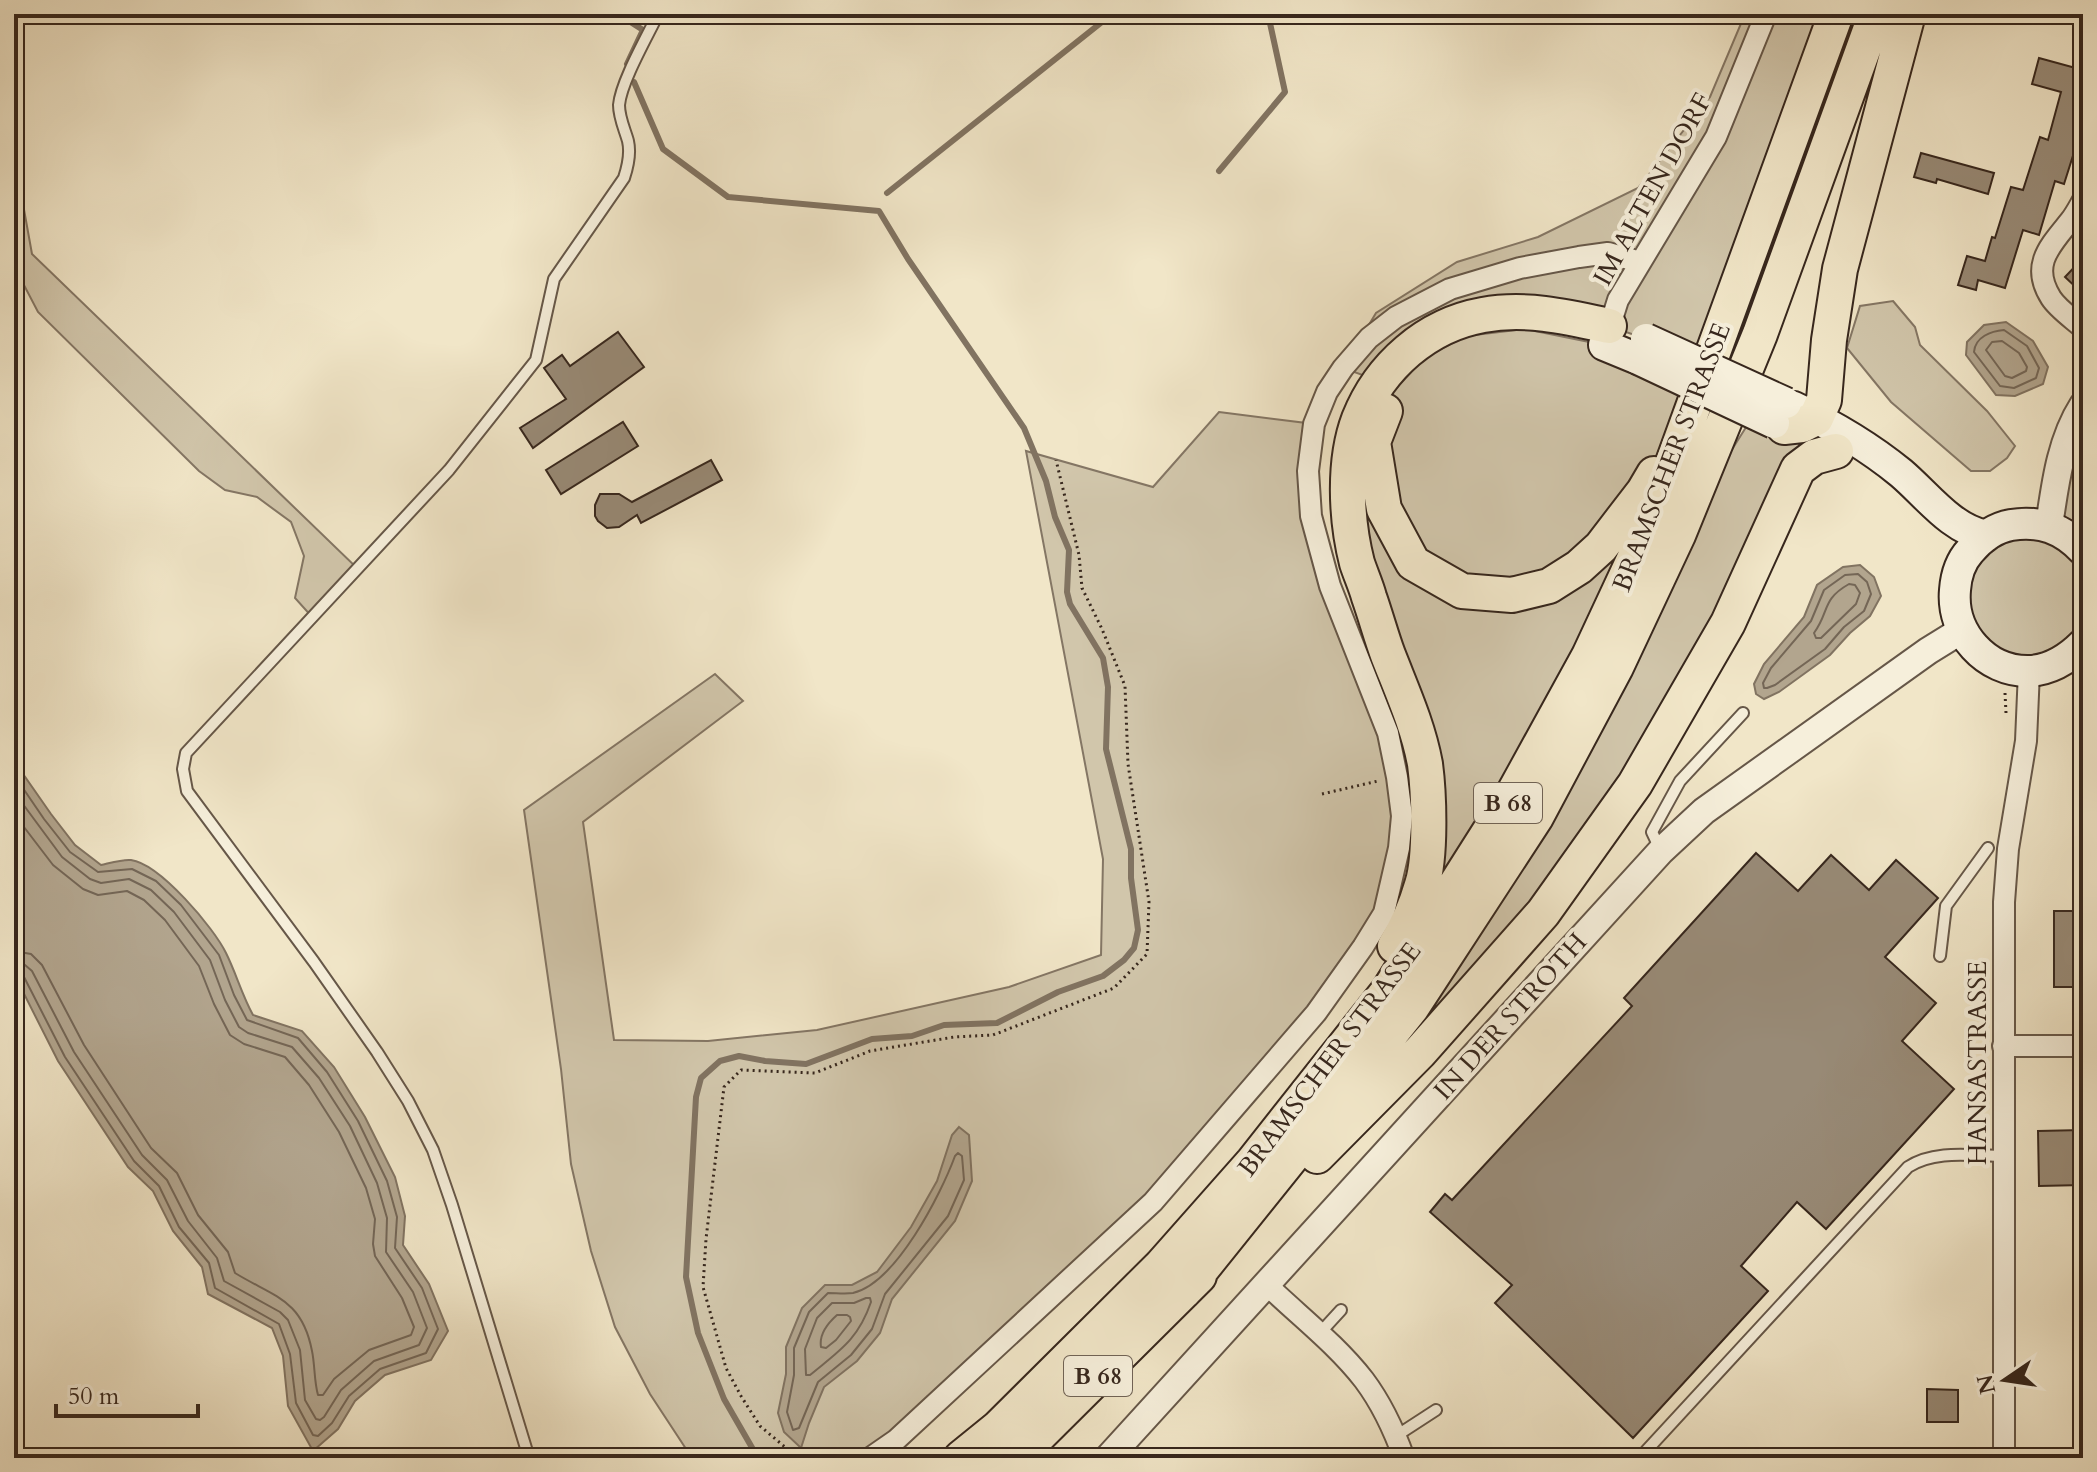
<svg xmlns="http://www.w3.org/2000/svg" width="2097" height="1472" font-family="Cardo,serif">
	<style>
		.green { fill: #d1c6ab; stroke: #847664; stroke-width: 2 }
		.water { fill: #b2a58e; stroke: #817361; stroke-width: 2 }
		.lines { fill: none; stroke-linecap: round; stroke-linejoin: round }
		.shore { stroke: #746656; stroke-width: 2 }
		.stream { stroke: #817361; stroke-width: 6 }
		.building { fill: #988a76; stroke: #37271d; stroke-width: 2 }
		.service-casing { stroke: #665748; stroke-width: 14 }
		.minor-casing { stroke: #665748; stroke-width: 24 }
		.tertiary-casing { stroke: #665748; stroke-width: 30 }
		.secondary-casing { stroke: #37271d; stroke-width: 34 }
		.trunk-casing { stroke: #37271d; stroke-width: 38 }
		.path { stroke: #37271d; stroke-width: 3; stroke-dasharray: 2 4; stroke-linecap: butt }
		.service { stroke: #f6efdb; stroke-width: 10 }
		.minor { stroke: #f6efdb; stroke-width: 20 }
		.tertiary { stroke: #f6efdb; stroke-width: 26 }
		.secondary { stroke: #f6efdb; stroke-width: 30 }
		.trunk { stroke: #f1e6c8; stroke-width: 34 }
		.secondary-bridge-casing { stroke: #37271d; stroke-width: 34; stroke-linecap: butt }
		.secondary-bridge { stroke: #f6efdb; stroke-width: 30 }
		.labels { text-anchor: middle; stroke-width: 8; stroke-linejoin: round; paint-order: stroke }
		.shield { fill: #f6efdb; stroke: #706356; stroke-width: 2 }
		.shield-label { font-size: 24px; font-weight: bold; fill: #37271d }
		.street-label { font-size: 26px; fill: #37271d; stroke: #f6efdb }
	</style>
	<rect width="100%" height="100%" fill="#f1e6c8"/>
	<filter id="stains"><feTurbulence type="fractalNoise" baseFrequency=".0025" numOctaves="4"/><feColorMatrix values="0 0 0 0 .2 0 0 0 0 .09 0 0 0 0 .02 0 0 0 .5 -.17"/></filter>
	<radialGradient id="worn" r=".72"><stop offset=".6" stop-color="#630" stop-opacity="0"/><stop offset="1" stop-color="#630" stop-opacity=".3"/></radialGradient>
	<path class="green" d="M1745,14H1836L1711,356L1646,339L1609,326L1480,316L1379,381L1343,368L1376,313L1457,262L1538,237L1638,188L1710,97Z
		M14,154L32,254L358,569L313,618L295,598L304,556L291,522L257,497L225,490L199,471L38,312L14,266Z
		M1893,301L1915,327L1920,345L1987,411L2015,446L2007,458L1990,471H1971L1891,402L1847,348L1860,306Z
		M1525,329L1604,345L1695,400L1589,656L1350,1040L1375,979L1406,928L1428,827L1348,512L1391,394L1425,357L1466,336Z
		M1219,412L1314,424L1311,516L1397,777L1384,913L1153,1202L870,1458H692L650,1394L615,1327L591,1251L571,1164L561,1069L524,810L715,674L743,701L583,822L614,1040L708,1041L817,1030L1009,987L1101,955L1103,859L1026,451L1153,487Z
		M1755,413L1836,451L1814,457L1635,784L1420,1052L1184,1291L1678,535Z
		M2083,422V528L2066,518L2051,512Z
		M2046,534L2083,564V629L2065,649L2018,660L1978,640L1964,582L1968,570L2005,536Z"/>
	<path class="water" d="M2006,322L2033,341L2048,367L2043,384L2015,396L1996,395L1966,355L1967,342L1984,325Z
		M1860,565L1874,577L1881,596L1870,616L1850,633L1830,655L1779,692L1764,699L1756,694L1754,684L1764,664L1804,617L1817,585L1843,567Z
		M14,761L51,814L75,845L101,865C110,863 123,859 131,860C160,864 214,928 226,953C236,973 242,995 253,1015L302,1031L334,1067L365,1117L395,1177L405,1216L403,1245L429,1284L448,1331L431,1360L385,1375L355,1401L338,1429L313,1451L288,1406L283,1356L272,1328L208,1294L202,1267L173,1231L153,1191L128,1167L58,1061L14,974Z
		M959,1127L969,1135L972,1181L955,1221L892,1299L880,1333L857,1361L824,1387L809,1423L801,1448L784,1432L778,1413L786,1374V1347L802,1308L825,1285H852L877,1272L911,1227L937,1181L952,1135Z"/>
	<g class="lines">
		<path class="shore" d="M2004,330L2027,346L2039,368L2036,378L2014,388L2000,386L1974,352C1975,337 1991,331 2004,330Z
			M2002,341L2019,353L2027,367L2026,371L2012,378L2005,376L1986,350L1992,342Z
			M1858,574L1867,582L1871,594L1864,611L1844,627L1825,649L1775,685L1767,688H1764L1763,683L1771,668L1811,621L1824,590L1845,575Z
			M1849,584L1855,585L1860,593L1856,604L1821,638H1816L1814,633C1830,611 1821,600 1849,584Z
			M14,775L44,819L70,852L98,872L132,869L156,881L181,905L219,955L234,995L247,1020L298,1038L327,1072L358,1121L387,1181L397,1217L395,1248L422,1288L438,1329L426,1353L380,1369L349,1396L332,1423L318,1436L313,1435L296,1403L290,1354L279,1324L215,1288L209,1263L179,1227L159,1186L134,1161L65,1057L24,977L20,973H14
			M14,792L62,857L90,879L101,883L129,879L151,890L174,912L210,960L225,1000L239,1027L248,1033L292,1047L319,1078L350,1126L377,1183L387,1218L386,1252L413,1292L427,1328L419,1345L374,1361L341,1390L324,1417L320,1420L316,1419L305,1400L300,1350L288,1320L280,1312L224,1281L217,1258L188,1221L167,1180L142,1155L74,1052L32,971L25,965L14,963
			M14,814L53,865L83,889L98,895L127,891L144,900L165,920L199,966L214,1004L230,1035L244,1044L285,1057L309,1085L339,1132L366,1188L375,1219L373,1244L375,1256L402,1298L414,1327L411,1335L369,1350L334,1379L323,1395H318C314,1381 315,1365 312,1351C302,1299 274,1297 235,1273L228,1252L198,1215L177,1173L151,1148L84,1045L42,965L31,954L14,951
			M958,1153L962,1156L964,1180L948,1216L885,1294L872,1329L851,1355L818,1382L799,1428L793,1430L787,1412L794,1375V1348L809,1312L828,1293C836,1293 845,1294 853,1293C896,1283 941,1194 955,1156Z
			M866,1298H870L871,1302C858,1340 839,1351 810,1375H806L805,1349L817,1318L832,1303H854Z
			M847,1315L850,1317L851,1321L836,1340L826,1348L821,1347C819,1335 828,1323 837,1315Z"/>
		<path class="stream" d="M618,14L643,30L627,64
			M634,82L663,149L728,197L879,211L908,259L1024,428L1046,481L1055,517L1069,550L1067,592L1070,604L1103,658L1108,687L1106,749L1131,849V878L1138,930L1134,948L1124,960L1103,976L1058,992L997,1023L944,1025L912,1036L872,1039L806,1064L765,1061L739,1056L720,1061L701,1078L696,1097L686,1277L698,1333L724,1399L758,1458
			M1219,171L1285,92L1268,14
			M887,193L1112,14"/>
	</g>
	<path class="building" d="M2039,58L2083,70V124L2064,184L2055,181L2039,235L2023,230L2005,288L1978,280L1976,290L1958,285L1967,256L1985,261L1992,237L1995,238L2011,187L2023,190L2040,137L2048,140L2061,92L2032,84Z
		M1921,153L1994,173L1988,194L1937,179L1936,183L1914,177Z
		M2083,258V294L2065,277Z
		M618,332L644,367L533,448L520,428L566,399L544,368L562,355L570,366Z
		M623,422L638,446L561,494L546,470Z
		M711,460L722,480L641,523L637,515L619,527L607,528L598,521L595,516V505L600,494H619L632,502Z
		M1756,853L1798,891L1831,855L1869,890L1896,860L1938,898L1885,957L1936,1003L1902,1041L1954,1089L1826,1229L1797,1202L1741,1266L1768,1291L1633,1438L1495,1303L1512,1285L1430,1212L1445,1194L1452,1200L1632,1006L1624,998Z
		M2054,911H2083V987H2054Z
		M2083,1130V1185L2039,1186L2038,1131Z
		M1927,1389L1958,1390V1422H1927Z"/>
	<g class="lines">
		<g class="service-casing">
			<path id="service" d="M1660,849L1652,832L1680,781L1743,713
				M1940,956L1946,906L1988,848
				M1319,1334L1341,1310
				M1396,1436L1436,1410
				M1646,1451L1908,1167C1935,1149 1973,1156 2003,1156
				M529,1458L452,1205L433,1150L408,1101L377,1052L314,962L187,791L183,769L186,753L449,470L536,360L554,279L624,178C628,166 631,154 628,141C625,130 619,118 619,105C621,82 647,37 658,14"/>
		</g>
		<g class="minor-casing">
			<path id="minor" d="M2083,200C2079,207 2075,215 2070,221C2050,246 2030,265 2051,298C2058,309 2073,319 2083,328
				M1607,335L1618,300L1716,137L1766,14
				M2003,1046H2083
				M1266,1284C1298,1315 1336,1344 1364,1380C1382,1404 1394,1430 1404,1458
				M870,1458L896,1440L1153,1202L1316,1013L1363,947L1384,913L1399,848L1402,816L1397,777L1388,733L1330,586L1311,516L1308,471L1314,424L1327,392L1343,368L1369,338L1396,317L1450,289L1520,268L1579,257L1608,253L1640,262
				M2004,1458V902L2008,849L2026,741L2029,671"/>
		</g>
		<g class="tertiary-casing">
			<path id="tertiary" d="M2049,526C2055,485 2060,441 2083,405
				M1108,1458L1661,851L1704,811L1928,651L1962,630"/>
		</g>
		<g class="secondary-casing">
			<path id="secondary" d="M1604,345L1638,359
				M1794,407C1832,425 1868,446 1901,473C1928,496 1950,528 1986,536
				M2083,550C2063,529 2040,520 2011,525C1994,528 1981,538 1970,551C1960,562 1956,576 1955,590C1951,633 1986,672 2029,671C2051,670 2068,659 2083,644"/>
		</g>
		<g class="trunk-casing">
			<path id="trunk" d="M1385,411L1373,442L1384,509L1413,563L1462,591L1512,595L1549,586L1579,567L1601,547L1644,491L1654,474
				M1784,427L1802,425L1816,418L1824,400L1829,340L1840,269L1908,14
				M1395,946C1407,927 1416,906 1422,885C1431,857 1429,794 1425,764C1418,726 1402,691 1388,655C1381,636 1376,617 1369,597C1366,586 1361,575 1357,563C1346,520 1343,461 1359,419C1380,366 1427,325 1483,315C1526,307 1568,317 1609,326
				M1317,1156L1420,1052L1543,913L1635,784L1728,623L1798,469L1814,457L1836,451
				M1184,1291L1412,1007L1536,817L1616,667L1678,535L1760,334L1876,14
				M961,1458L998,1428L1161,1266L1253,1162L1389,990L1512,796L1589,656L1651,523L1836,14
				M1009,1458L1031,1443L1199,1276"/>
		</g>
		<path class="path" d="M2005,693L2006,713
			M1322,794L1378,781
			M798,1458L760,1426L741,1396L726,1368L703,1287L706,1239L724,1087L741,1070L815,1073L870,1051L954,1037L993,1035L1114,988L1147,954L1149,902L1128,764L1125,686L1102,629L1082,588L1079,555L1056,460"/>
		<use href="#service" class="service"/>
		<use href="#minor" class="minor"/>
		<use href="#tertiary" class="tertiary"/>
		<use href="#secondary" class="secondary"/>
		<use href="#trunk" class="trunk"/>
		<g class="secondary-bridge-casing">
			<path id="secondary-bridge" d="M1646,339L1786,403
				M1638,359L1774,423"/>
		</g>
		<use href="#secondary-bridge" class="secondary-bridge"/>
	</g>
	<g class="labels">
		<g class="shield">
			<rect x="1474" y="783" width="68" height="40" rx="6"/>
			<rect x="1064" y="1356" width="68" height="40" rx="6"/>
		</g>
		<g class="shield-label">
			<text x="1508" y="811">B 68</text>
			<text x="1098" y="1384">B 68</text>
		</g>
		<g class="street-label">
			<text transform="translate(1652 189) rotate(-61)" y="9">IM ALTEN DORF</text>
			<text transform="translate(1671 457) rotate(-69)" y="9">BRAMSCHER STRASSE</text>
			<text transform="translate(1510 1016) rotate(-48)" y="9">IN DER STROTH</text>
			<text transform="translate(1329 1059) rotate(-53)" y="9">BRAMSCHER STRASSE</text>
			<text transform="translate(1977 1063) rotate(-90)" y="9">HANSASTRASSE</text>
		</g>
	</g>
	<rect width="2097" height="1472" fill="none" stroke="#f1e6c8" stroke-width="48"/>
	<rect x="16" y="16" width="2065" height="1440" fill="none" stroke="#37271d" stroke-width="4"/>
	<rect x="24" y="24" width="2049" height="1424" fill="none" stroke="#37271d" stroke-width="2"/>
	<g transform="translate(2005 1380) rotate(257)" stroke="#f6efdb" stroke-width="6" paint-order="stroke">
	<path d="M0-6L14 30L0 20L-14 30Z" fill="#37271d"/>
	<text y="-12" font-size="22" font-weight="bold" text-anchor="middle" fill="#37271d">N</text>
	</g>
	<path d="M56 1404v12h142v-12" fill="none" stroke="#37271d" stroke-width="4"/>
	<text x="68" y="1404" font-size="24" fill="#37271d" stroke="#f6efdb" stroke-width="6" paint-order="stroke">50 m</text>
	<rect width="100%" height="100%" filter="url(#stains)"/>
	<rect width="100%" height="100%" fill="url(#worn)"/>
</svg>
